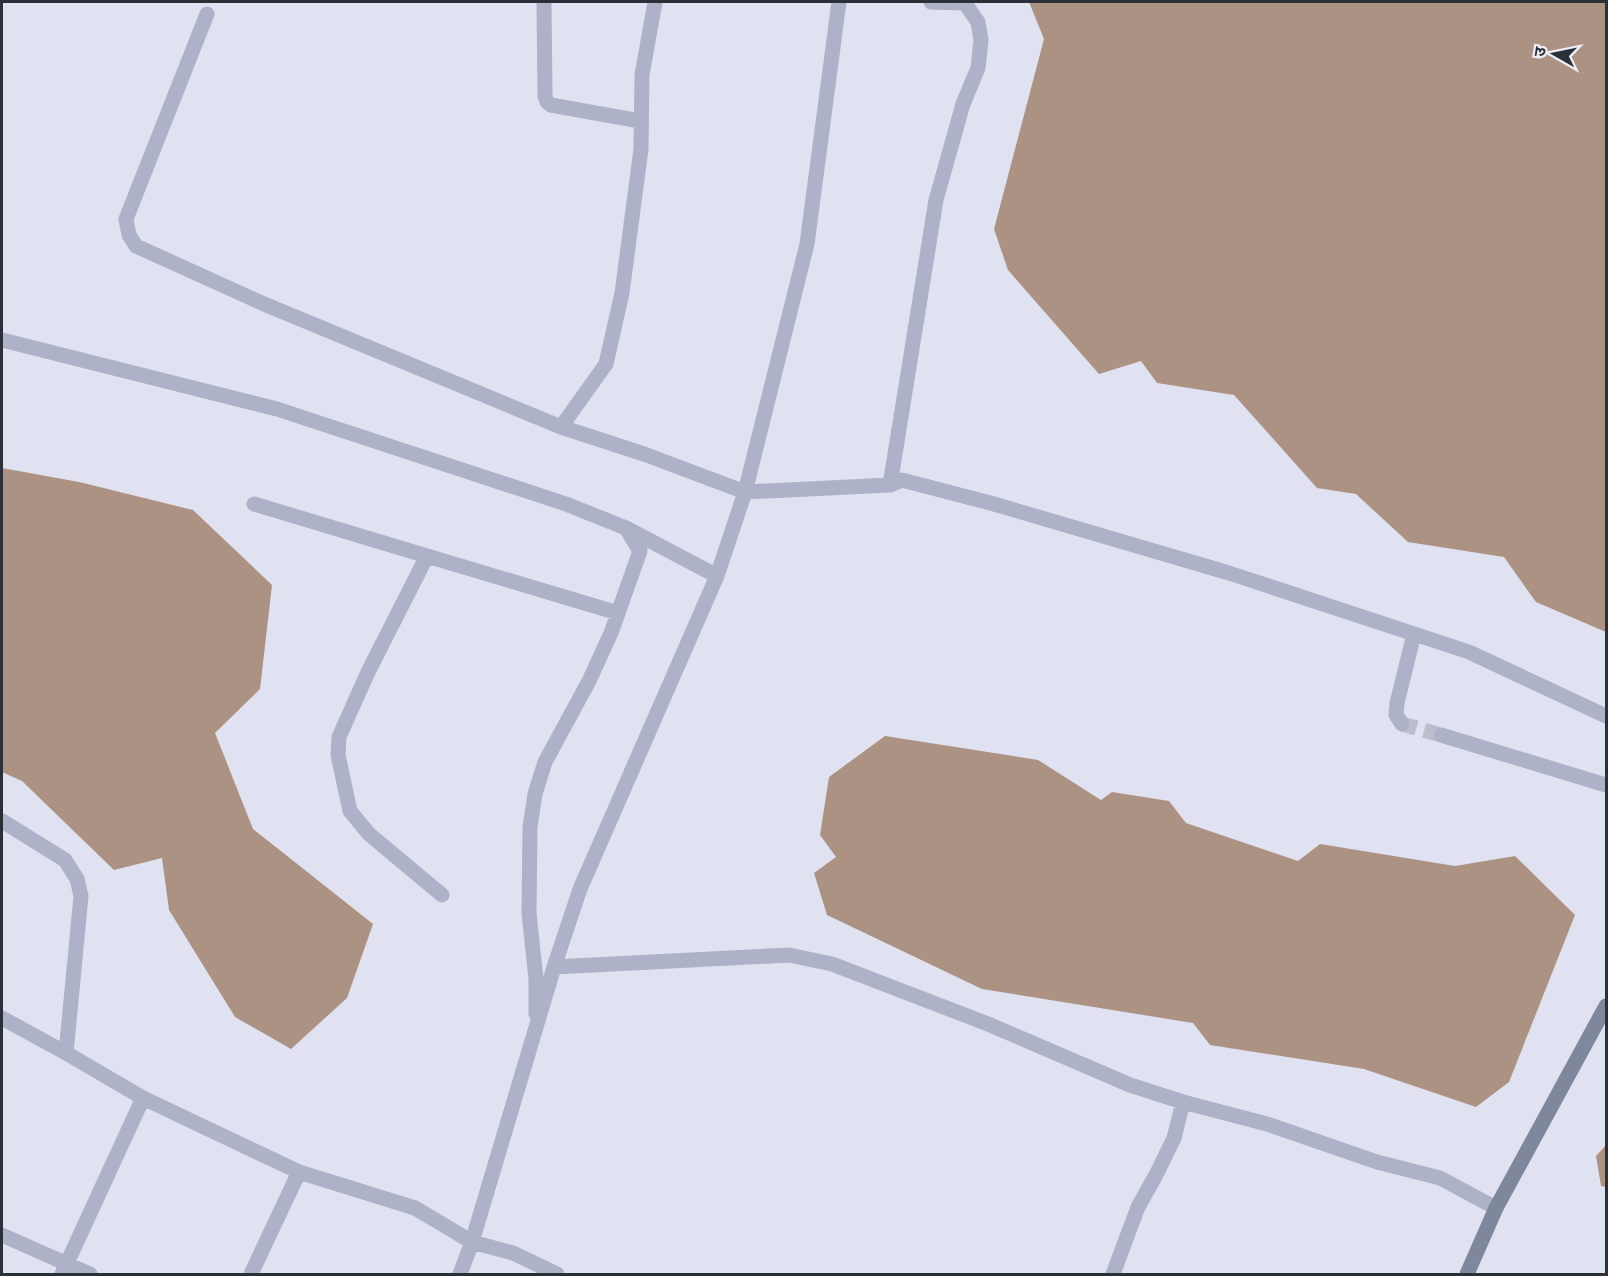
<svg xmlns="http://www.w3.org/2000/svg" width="1608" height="1276" font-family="Karla,'Noto Sans Devanagari',sans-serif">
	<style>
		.water { fill: #ab9282 }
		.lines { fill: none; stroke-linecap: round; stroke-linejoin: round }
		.street-tunnel { stroke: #bcbecc; stroke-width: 15; stroke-dasharray: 15 8; stroke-linecap: butt }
		.street { stroke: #adb2c8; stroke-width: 15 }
		.secondary { stroke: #7e879c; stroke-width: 15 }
	</style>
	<rect width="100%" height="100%" fill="#e0e2f1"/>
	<path class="water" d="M1029,2H1606V632L1536,602L1504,557L1408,542L1356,494L1317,488L1234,395L1157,383L1141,361L1099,374L1008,270L994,229L1044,39Z
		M2,468L79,482L193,510L272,585L260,689L215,733L253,829L373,924L347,998L291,1049L235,1017L169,910L162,858L114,870L22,781L2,772Z
		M885,736L1038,760L1101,800L1112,792L1169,801L1186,823L1298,861L1320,844L1455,866L1515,856L1575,915L1509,1082L1476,1107L1364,1069L1210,1045L1193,1023L982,989L827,915L814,873L836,857L820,835L829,777Z
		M1606,1145V1187L1601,1186L1596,1156Z"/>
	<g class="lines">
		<path class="street-tunnel" d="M1402,724L1441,735"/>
		<path class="street" d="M544,2L545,96L547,102L551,105L640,121
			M931,2L964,3
			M207,14L126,219L129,235L136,246L264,304L561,427L644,454L745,492L807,244L839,2
			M2,340L277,409L566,504L626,528L717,576
			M561,427L606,364L622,293L641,149L642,75L655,2
			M890,485L936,200L963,104L978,68L981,40L978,22L964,2
			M254,504L427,556
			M1402,724L1396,715L1397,703L1414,634
			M1441,735L1606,785
			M2,821L65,860L77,879L81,896L66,1053
			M442,895L369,834L350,811L338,755L339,737L368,672L427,556L618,613
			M554,967L789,955L832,964L988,1024L1130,1085L1183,1102L1267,1124L1377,1162L1440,1178L1496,1208
			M536,1014V979L529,913L530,827L535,794L545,762L589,681L611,633L640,551L626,528
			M2,1018L66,1053L143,1098L299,1172L415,1208L472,1242L513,1253L557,1274
			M2,1235L90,1274
			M62,1274L143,1098
			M251,1274L299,1172
			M460,1274L472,1242L554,967L580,889L717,576L745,492L890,485L902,480L994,504L1229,573L1469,652L1606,716
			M1113,1274L1138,1207L1156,1175L1174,1138L1183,1102"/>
		<path class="secondary" d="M1467,1274L1496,1208L1606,1006"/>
	</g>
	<rect width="1608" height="1276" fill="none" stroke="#2b2f37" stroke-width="6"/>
	<g transform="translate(1554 54) rotate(279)" stroke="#edeef9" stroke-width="4.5" paint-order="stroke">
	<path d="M0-4.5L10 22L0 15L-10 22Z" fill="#2b2f37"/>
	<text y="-9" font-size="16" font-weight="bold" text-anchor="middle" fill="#2b2f37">उ</text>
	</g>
</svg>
